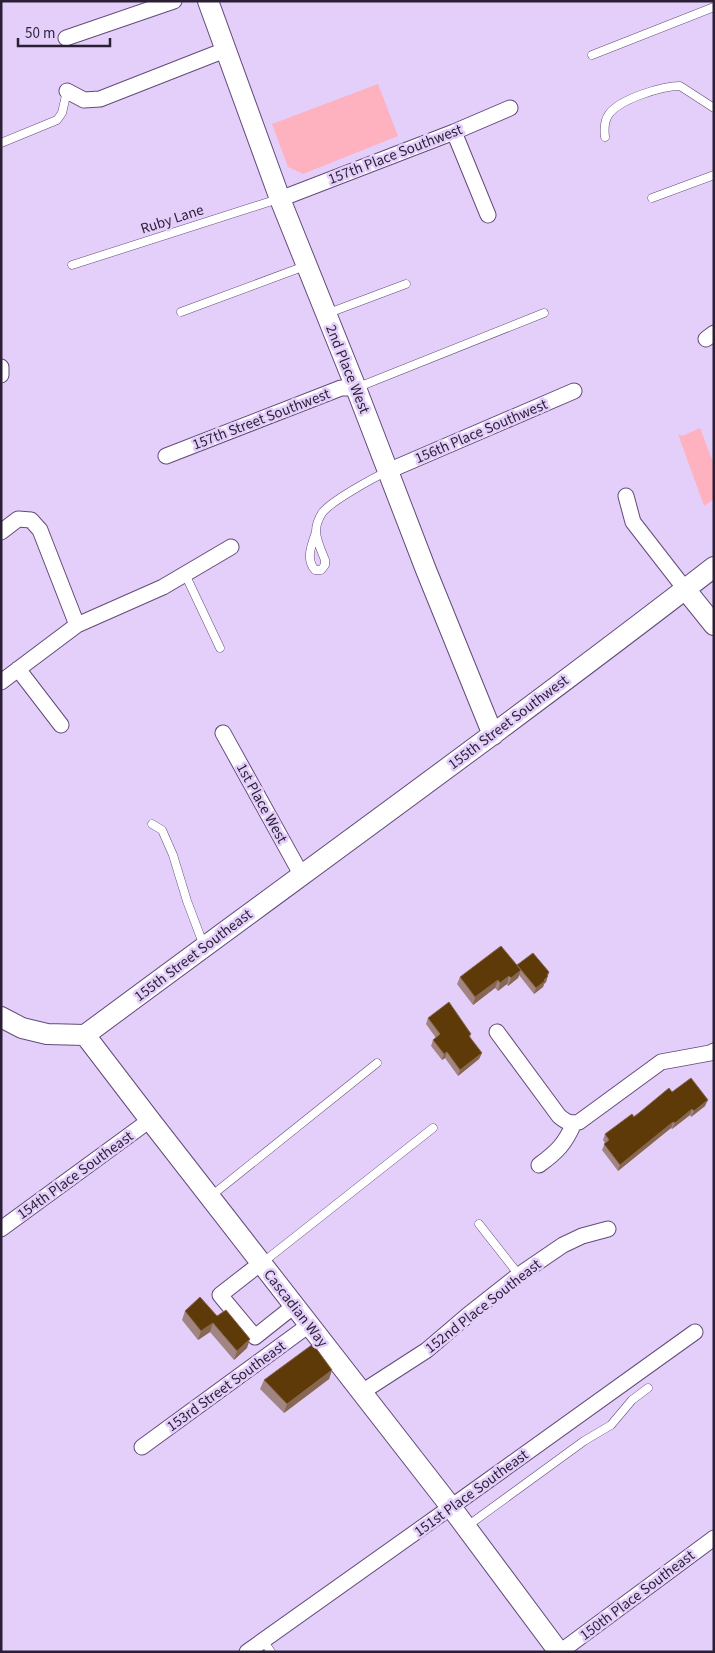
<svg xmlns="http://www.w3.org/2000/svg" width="715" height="1653" font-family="'Source Sans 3',sans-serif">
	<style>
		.green { fill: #feb1bf }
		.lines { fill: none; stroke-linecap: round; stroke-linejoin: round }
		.lane-casing { stroke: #634b79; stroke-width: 9 }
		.street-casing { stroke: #634b79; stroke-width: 17 }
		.secondary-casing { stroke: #634b79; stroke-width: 22 }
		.lane { stroke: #fff; stroke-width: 8 }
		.street { stroke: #fff; stroke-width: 15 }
		.secondary { stroke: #fff; stroke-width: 20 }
		.wall { fill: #a28482 }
		.shaded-wall { fill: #876752 }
		.building { fill: #5f3a09; stroke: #876752 }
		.labels { text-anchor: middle; stroke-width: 5; stroke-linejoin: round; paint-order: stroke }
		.street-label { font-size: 15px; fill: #2a1f34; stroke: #e4cffb }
	</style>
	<rect width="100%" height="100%" fill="#e4cffb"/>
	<path class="green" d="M378,84L398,136L303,174L288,167L272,124Z
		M700,428L714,465V499L704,506L678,434L682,436Z"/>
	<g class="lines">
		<g class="lane-casing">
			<path id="lane" d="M592,55L714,7
				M605,137C604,129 604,121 609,114C620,99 662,86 680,86L714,108
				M1,143L57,120L62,113L67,91
				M652,198L714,175
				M72,265L278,199
				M181,312L305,266
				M326,314L406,284
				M356,388L544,313
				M316,532C312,544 305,559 315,570H321L325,565V560C322,552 316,540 316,531C316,525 319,518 322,513C331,501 373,478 388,471
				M185,574L220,648
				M152,824L162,830L173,855L187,901L204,946
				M211,1196L377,1063
				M479,1224L519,1275
				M262,1263L433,1128
				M466,1527L584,1441L611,1425L632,1400L648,1388
				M263,1640L271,1652"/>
		</g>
		<g class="street-casing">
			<path id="street" d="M66,38L174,1
				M67,91L84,100L100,99L225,50
				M454,132L488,215
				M280,199L454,132L510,108
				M706,339L714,333
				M1,367V375
				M166,456L341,388H356
				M388,471L574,391
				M626,496L633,522L685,589
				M1,532L18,519L31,520L40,530L77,625
				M18,669L61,725
				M1,682L77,625L163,587L231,547
				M223,733L301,874
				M497,1032L559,1116C566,1122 570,1124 579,1122L661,1062L710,1053L714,1051
				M539,1165C557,1152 565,1144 574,1123
				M1,1229L150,1120
				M261,1263L220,1295L255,1337L294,1306
				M362,1392L427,1350L468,1315L516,1277L563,1245L582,1236L608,1229
				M142,1447L309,1325
				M247,1652L451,1507L695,1332
				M560,1652L714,1538"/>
		</g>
		<g class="secondary-casing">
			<path id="secondary" d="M208,1L280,199L356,388L426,570L493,735
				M685,589L714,625
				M1,1017L22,1028L47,1034L85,1035
				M85,1035C295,879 507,727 714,567
				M85,1035L150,1120L451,1507L559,1652"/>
		</g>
		<use href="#lane" class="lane"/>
		<use href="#street" class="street"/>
		<use href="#secondary" class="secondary"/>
	</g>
	<path class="wall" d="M517,965L549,972L546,982L544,984L543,987L534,994L519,975L518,978L508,986L507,984L498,991L495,988L473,1005L457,984L460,977L517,966Z
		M428,1018L471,1034L470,1038L482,1053L479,1059L458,1076L445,1058L442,1060L431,1046L433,1040L436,1038L426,1024Z
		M672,1092L705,1106L691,1117L690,1115L672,1129L671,1128L618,1171L602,1150L605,1143L603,1140L605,1134Z
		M185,1311L217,1316L247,1348L234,1360L210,1332L198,1340L182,1320Z
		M332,1370L329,1379L284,1413L260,1389L264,1380Z"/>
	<path class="shaded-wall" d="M521,970L518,978L508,986L511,978Z
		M549,972L546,982L544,984L543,987L534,994L536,988L544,980L547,975Z
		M509,976L507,984L498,991L500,983Z
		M498,980L495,988L473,1005L475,997Z
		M447,1052L445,1058L442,1060L444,1054Z
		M482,1053L479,1059L458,1076L460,1070Z
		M708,1100L705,1106L691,1117L694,1111Z
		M692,1109L690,1115L672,1129L675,1123Z
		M673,1122L671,1128L618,1171L620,1165Z
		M213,1323L210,1332L198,1340L201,1331Z
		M250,1339L247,1348L234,1360L237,1351Z
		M332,1370L329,1379L284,1413L287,1404Z"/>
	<path class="building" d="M501,946L521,970L511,978L509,976L500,983L498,980L475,997L460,977Z
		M533,953L549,972L547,975L548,976L544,980L545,981L536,988L517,965Z
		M449,1002L471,1034L469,1036L482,1053L460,1070L447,1052L444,1054L433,1040L440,1034L428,1018Z
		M691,1078L708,1100L694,1111L692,1109L675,1123L673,1122L620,1165L604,1144L609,1140L605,1134L632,1114L634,1117L669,1088L672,1092Z
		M200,1297L217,1316L226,1310L250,1339L237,1351L213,1323L201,1331L185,1311Z
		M313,1344L332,1370L287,1404L264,1380Z"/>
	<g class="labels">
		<g class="street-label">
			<text transform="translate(395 154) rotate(-21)" y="5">157th Place Southwest</text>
			<text transform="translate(172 219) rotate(-18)" y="5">Ruby Lane</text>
			<text transform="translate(348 369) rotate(68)" y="5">2nd Place West</text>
			<text transform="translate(261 419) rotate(-21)" y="5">157th Street Southwest</text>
			<text transform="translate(481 431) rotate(-23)" y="5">156th Place Southwest</text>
			<text transform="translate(508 722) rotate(-37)" y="5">155th Street Southwest</text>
			<text transform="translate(262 803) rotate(61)" y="5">1st Place West</text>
			<text transform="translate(193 955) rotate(-37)" y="5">155th Street Southeast</text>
			<text transform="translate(75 1175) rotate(-36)" y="5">154th Place Southeast</text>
			<text transform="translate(483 1306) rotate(-38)" y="5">152nd Place Southeast</text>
			<text transform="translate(296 1308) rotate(52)" y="5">Cascadian Way</text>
			<text transform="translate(226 1386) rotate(-36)" y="5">153rd Street Southeast</text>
			<text transform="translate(471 1493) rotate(-36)" y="5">151st Place Southeast</text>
			<text transform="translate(637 1595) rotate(-37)" y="5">150th Place Southeast</text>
		</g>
	</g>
	<rect width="715" height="1653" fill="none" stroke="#2a1f34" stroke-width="5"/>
	<path d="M18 38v8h92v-8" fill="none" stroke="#2a1f34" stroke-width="2.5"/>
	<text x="25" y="38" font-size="15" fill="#2a1f34" stroke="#e4cffb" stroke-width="4" paint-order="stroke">50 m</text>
</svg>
